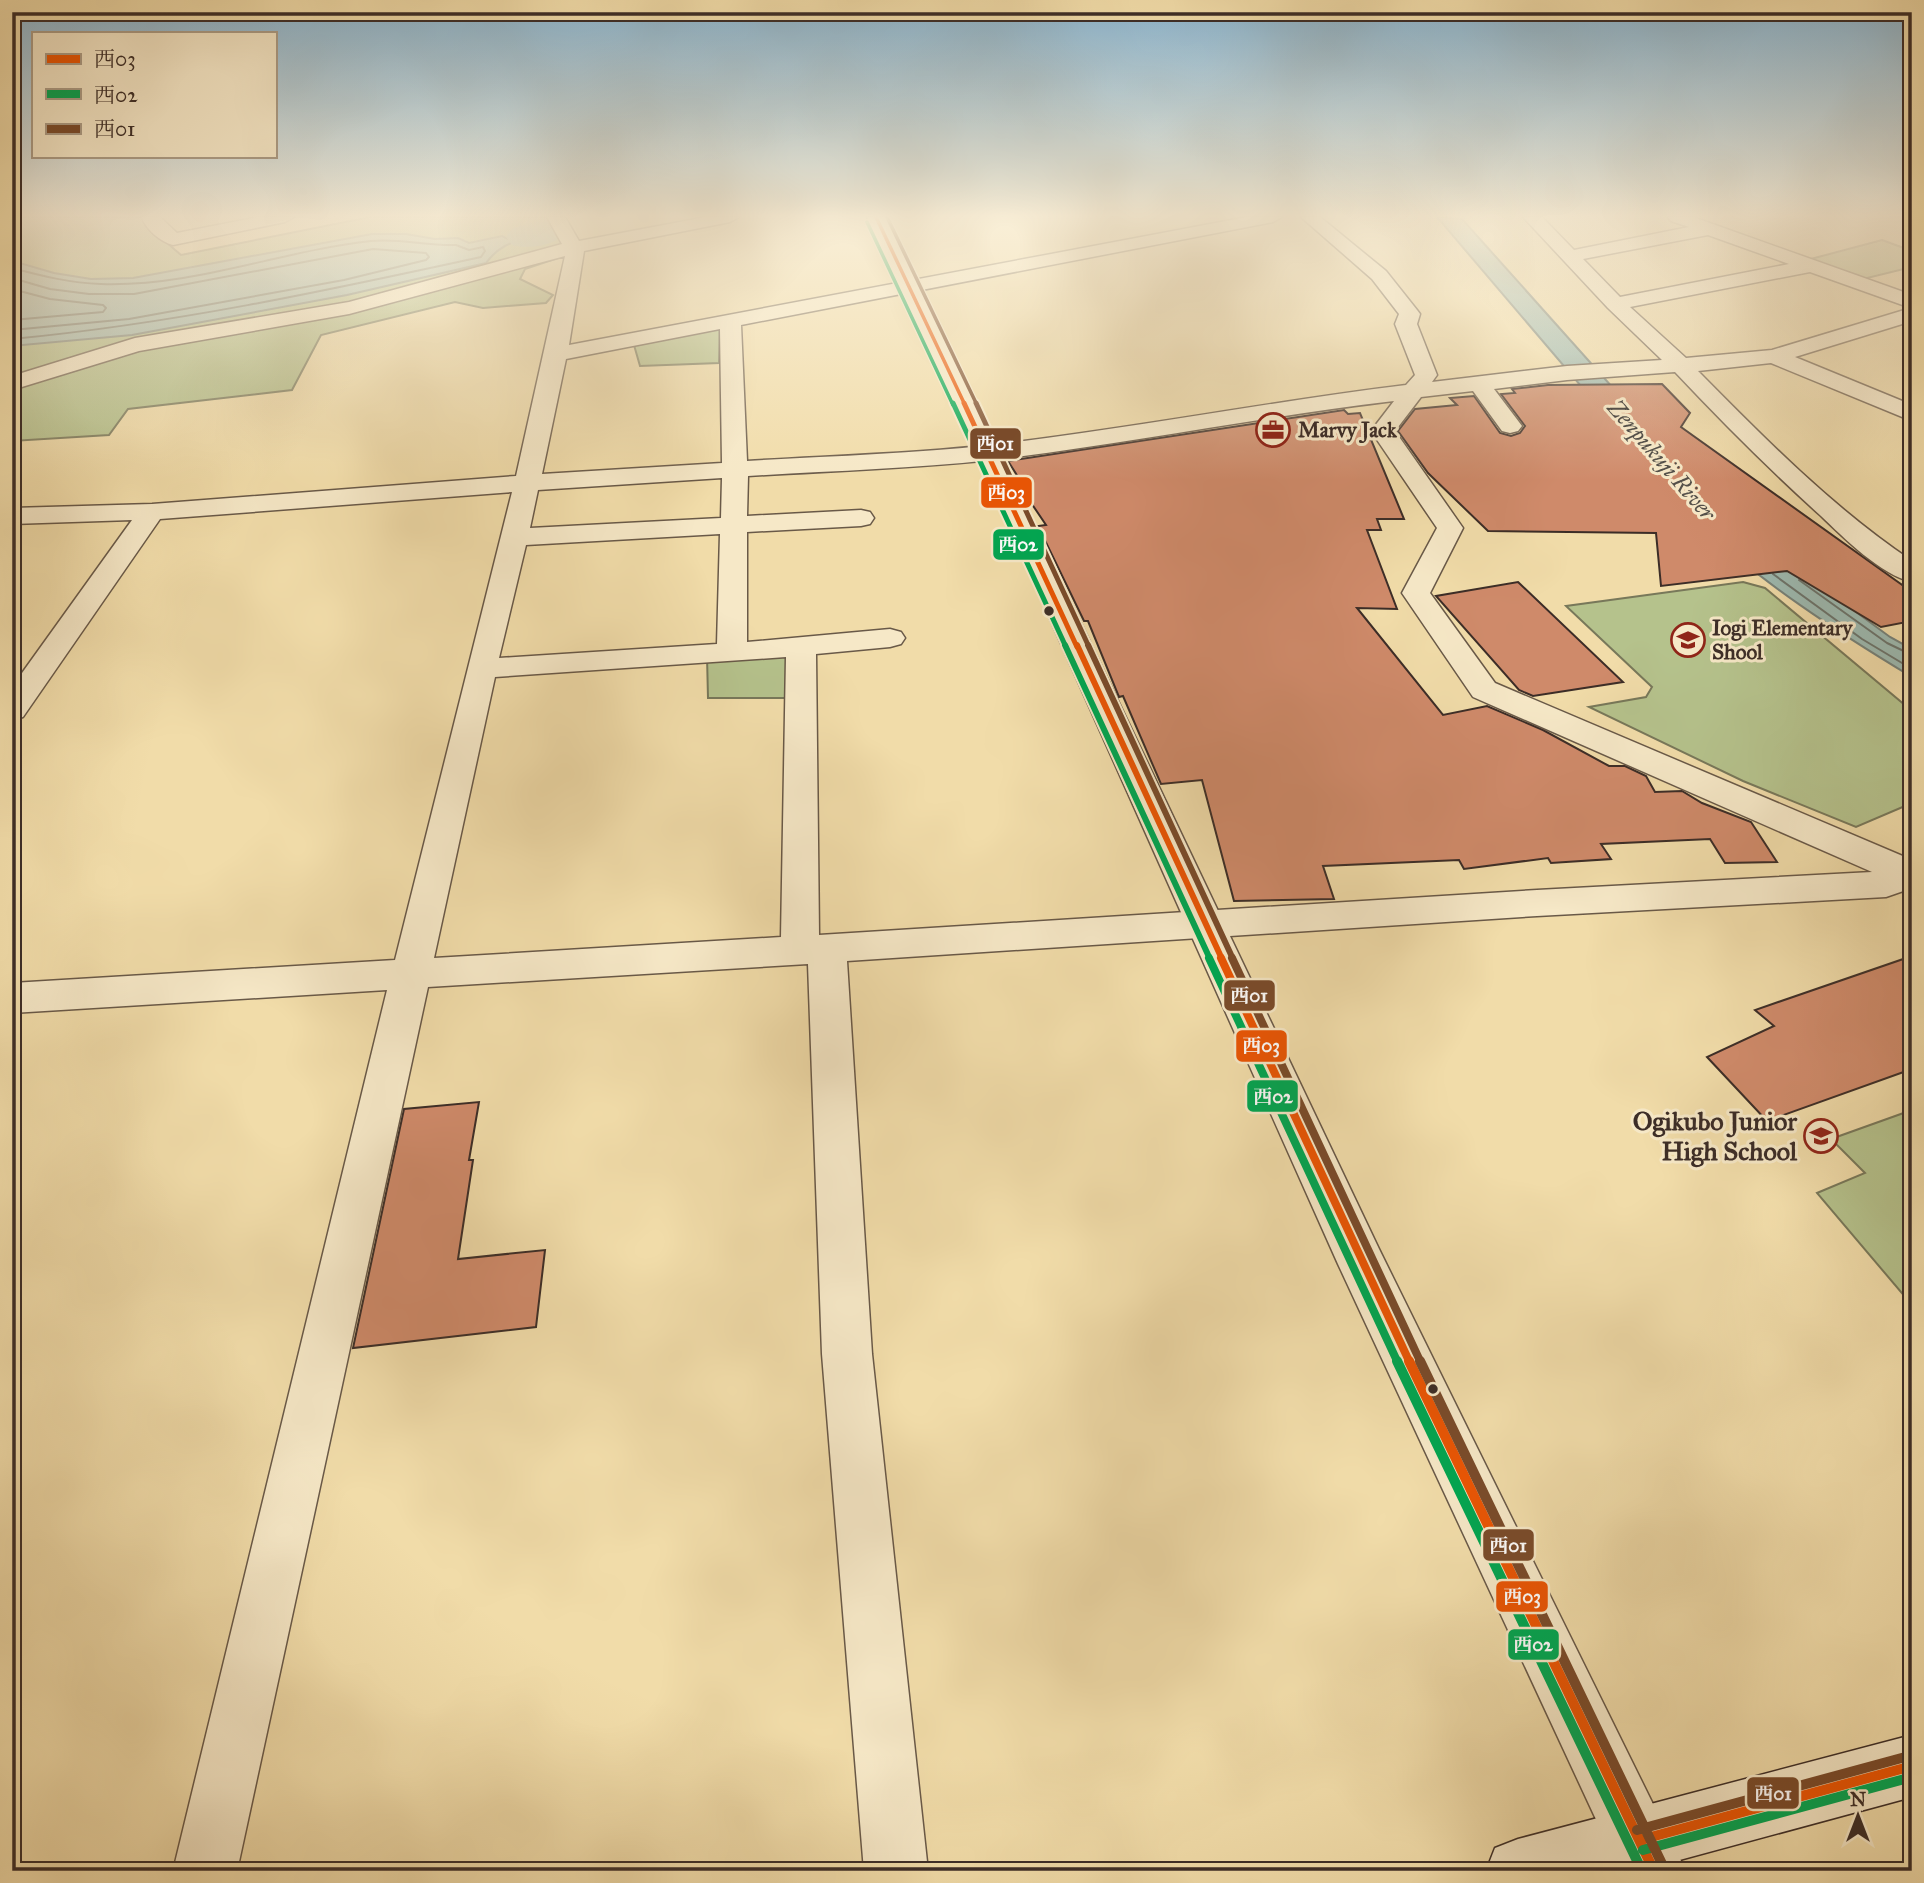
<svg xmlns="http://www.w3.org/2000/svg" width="1924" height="1883" font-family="'IM FELL Great Primer','Noto Serif JP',serif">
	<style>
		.green { fill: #b5c28c; stroke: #78785a; stroke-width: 2 }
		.water { fill: #9dbab1; stroke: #76827a; stroke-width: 2 }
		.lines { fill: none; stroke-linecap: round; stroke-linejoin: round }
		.shore { stroke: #6c746c; stroke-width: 2 }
		.river { fill: #9dbab1; fill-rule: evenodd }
		.building { fill: #cf8a6a; stroke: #3c2d27; stroke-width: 2 }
		.minor-casing { stroke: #695948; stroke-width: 3 }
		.tertiary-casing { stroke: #695948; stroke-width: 3 }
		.secondary-casing { stroke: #3c2d27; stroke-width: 3 }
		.minor { fill: #f6e8c7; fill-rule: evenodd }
		.tertiary { fill: #f6e8c7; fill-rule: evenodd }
		.secondary { fill: #f6e8c7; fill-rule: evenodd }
		.bus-1-far4-casing { stroke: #f6e8c7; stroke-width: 6 }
		.bus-1-far3-casing { stroke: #f6e8c7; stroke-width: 9 }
		.bus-1-far2-casing { stroke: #f6e8c7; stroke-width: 10 }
		.bus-1-far1-casing { stroke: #f6e8c7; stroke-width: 13 }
		.bus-1-casing { stroke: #f6e8c7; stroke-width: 16 }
		.bus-2-far4-casing { stroke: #f6e8c7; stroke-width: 6 }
		.bus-2-far3-casing { stroke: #f6e8c7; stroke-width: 9 }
		.bus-2-far2-casing { stroke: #f6e8c7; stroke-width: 10 }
		.bus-2-far1-casing { stroke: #f6e8c7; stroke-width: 13 }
		.bus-2-casing { stroke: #f6e8c7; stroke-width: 16 }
		.bus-3-far4-casing { stroke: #f6e8c7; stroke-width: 6 }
		.bus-3-far3-casing { stroke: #f6e8c7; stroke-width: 9 }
		.bus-3-far2-casing { stroke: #f6e8c7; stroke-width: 10 }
		.bus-3-far1-casing { stroke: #f6e8c7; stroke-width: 13 }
		.bus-3-casing { stroke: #f6e8c7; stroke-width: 16 }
		.bus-1-far4 { stroke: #ea5504; stroke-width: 3.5 }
		.bus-1-far3 { stroke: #ea5504; stroke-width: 5 }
		.bus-1-far2 { stroke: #ea5504; stroke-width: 6 }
		.bus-1-far1 { stroke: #ea5504; stroke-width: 8 }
		.bus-1 { stroke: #ea5504; stroke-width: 10 }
		.bus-2-far4 { stroke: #00a651; stroke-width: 3.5 }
		.bus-2-far3 { stroke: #00a651; stroke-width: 5 }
		.bus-2-far2 { stroke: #00a651; stroke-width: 6 }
		.bus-2-far1 { stroke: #00a651; stroke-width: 8 }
		.bus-2 { stroke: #00a651; stroke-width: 10 }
		.bus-3-far4 { stroke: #7a4b2a; stroke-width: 3.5 }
		.bus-3-far3 { stroke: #7a4b2a; stroke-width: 5 }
		.bus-3-far2 { stroke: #7a4b2a; stroke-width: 6 }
		.bus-3-far1 { stroke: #7a4b2a; stroke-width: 8 }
		.bus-3 { stroke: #7a4b2a; stroke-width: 10 }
		.bus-dot { fill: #3c2d27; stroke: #f6e8c7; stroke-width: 2.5 }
		.labels { text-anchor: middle; stroke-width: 6; stroke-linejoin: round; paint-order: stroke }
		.far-poi-label { font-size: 21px; font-weight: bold; fill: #3c2d27; stroke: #f6e8c7; text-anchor: start }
		.far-water-label { font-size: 23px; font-style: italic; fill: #54504a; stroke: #f6e8c7 }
		.poi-label { font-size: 26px; font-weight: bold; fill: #3c2d27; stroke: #f6e8c7; text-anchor: end }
		.line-badge { stroke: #f6e8c7; stroke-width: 2.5 }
		.badge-label { font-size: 19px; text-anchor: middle; font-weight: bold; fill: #fff }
	</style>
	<rect width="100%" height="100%" fill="#f1dca9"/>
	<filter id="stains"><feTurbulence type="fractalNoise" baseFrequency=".00286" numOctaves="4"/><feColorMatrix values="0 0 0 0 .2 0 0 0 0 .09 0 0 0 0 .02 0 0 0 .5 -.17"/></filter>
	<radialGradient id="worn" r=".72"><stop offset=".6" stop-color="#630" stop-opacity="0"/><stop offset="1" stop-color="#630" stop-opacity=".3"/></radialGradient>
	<path class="green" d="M12,217H142L145,224L181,255L370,217H547L552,230L562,240L561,257L525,269L520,279L553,295L546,303L483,308L455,302L321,335L292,390L128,409L109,435L12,441Z
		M1882,240L1912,251V267L1859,280L1807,260Z
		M720,328L719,363L640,366L634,345Z
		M1743,582L1765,588L1912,711V803L1856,827L1743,781L1589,707L1646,697L1652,687L1566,606Z
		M789,654V698H708L707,656Z
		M1912,1110V1305L1817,1193L1865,1173L1831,1139Z"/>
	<path class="water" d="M1437,217L1462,219L1731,520L1890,637L1912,649V677C1839,633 1757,580 1696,521Z
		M372,234H406L435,239L458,238L469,243L502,236L508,239L524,236L529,238C510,242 498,247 486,263L347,295L132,335L12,346V253L16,262L54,273L91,279L133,278Z"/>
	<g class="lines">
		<path class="shore" d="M12,268C42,276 70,283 101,284C194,287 280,251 371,241C399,238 427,246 456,245L469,250L483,247L485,251L481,257C325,291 171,324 12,339
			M12,278L50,289L89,294H134L373,249L426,253L429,257L426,260L344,280L129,319L12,330
			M12,289L50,299L103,305L106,308L103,312L12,320
			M1773,574L1862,639L1912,669
			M1799,580L1887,643L1912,655"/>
		<path class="river" d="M550,217L564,221L569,229C558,245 531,250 512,245L506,237L512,229Z"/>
	</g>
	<path class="building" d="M1662,384L1690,413L1681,427L1912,592V621L1881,627L1787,571L1661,586L1656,533L1488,531L1428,473L1398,431L1415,409L1457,405L1450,398L1474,396L1500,433L1511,436L1520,433L1525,426L1501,394L1515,393L1512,389L1548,385Z
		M1344,410L1348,414L1360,413L1404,519H1377L1381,530H1367L1397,609L1357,608L1443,715L1487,706L1543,730L1609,766H1625L1646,776L1655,792L1682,791L1702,803L1751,822L1777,862L1725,863L1710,839L1601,844L1611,859L1551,863L1548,858L1464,869L1459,860L1323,866L1334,899L1234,901L1202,780L1161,784L1123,696L1119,697L1088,621H1084L1038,526L1046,525L1015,479L1018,477L1008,461Z
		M1518,582L1623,682L1533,696L1519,690L1436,596Z
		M1912,956V1069L1767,1121L1707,1057L1774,1026L1755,1010Z
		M479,1102L469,1160H473L458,1259L545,1250L536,1327L353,1348L404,1109Z"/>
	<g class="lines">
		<g class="minor-casing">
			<path id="minor" d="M142,217H160L177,233L259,217H294L285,222L173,245C161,242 145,229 142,217Z
				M547,217H565L579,241L706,217H739L730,222L584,251L569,345L1247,217H1282L1273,222L741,325L747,461C828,456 910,454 991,445C1130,429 1267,402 1406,385L1415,375L1395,324L1399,314L1372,279L1301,217H1320L1386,271L1417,310L1420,314L1417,324L1437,375L1432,382L1567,366L1662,360L1608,308L1523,217H1542L1574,250L1689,227L1671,221L1668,217H1693L1912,295V321L1795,357L1912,405V421L1771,363L1698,371C1765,439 1833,508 1912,561V582C1881,575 1844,538 1821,516C1770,470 1722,422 1675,372L1567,380L1494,389L1522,426L1518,431L1510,433L1502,431L1473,391L1421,397L1395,431L1463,528L1430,593L1495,683L1912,860V888L1886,897L1537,916L847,961L872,1354L928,1871H864L822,1354L808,964L428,987L237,1871H173L387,990L12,1013V983L395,960L512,492L160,519L23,717L12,720V687L132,520L12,524V508L152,504L516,476L565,256L349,314L139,351L12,390V376L135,338L349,302L562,244ZM1708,235L1789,264L1620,297L1583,259ZM1810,272L1911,308L1772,350L1686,358L1630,307ZM720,329L722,463L542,474L566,359ZM1394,401L1371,431L1437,528L1402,593L1473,697L1872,872L1537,890L819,935L816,654L890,647L901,644L905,638L901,632L890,629L747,642V532L861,526L870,524L874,518L870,512L861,510L747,516L748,476C828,471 910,469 991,460C1126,444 1259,417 1394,401ZM722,478L721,518L530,528L538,490ZM720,534L717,644L499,658L526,545ZM786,657L781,937L434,958L495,677Z"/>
		</g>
		<g class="tertiary-casing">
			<path id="tertiary" d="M867,217H885L1000,453L1379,1249L1686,1871H1620L1338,1264L976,453Z"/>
		</g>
		<g class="secondary-casing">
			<path id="secondary" d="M1912,1735V1797L1639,1871H1486L1495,1848L1518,1839Z"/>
		</g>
		<use href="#minor" class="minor"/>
		<use href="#tertiary" class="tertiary"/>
		<use href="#secondary" class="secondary"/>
		<g class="bus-1-far4-casing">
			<path id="bus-1-far4" d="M876,217L965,405"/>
		</g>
		<g class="bus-1-far3-casing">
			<path id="bus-1-far3" d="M964,403L1077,647"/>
		</g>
		<g class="bus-1-far2-casing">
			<path id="bus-1-far2" d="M1077,645L1222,959"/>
		</g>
		<g class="bus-1-far1-casing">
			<path id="bus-1-far1" d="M1221,958L1410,1363"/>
		</g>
		<g class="bus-1-casing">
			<path id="bus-1" d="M1409,1361L1654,1871
				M1640,1840L1912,1766"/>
		</g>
		<g class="bus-2-far4-casing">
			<path id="bus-2-far4" d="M867,222L953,405"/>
		</g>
		<g class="bus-2-far3-casing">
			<path id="bus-2-far3" d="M953,403L1066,647"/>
		</g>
		<g class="bus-2-far2-casing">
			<path id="bus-2-far2" d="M1065,645L1210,959"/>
		</g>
		<g class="bus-2-far1-casing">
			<path id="bus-2-far1" d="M1209,958L1398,1363"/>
		</g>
		<g class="bus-2-casing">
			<path id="bus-2" d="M1397,1361L1642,1871
				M1643,1850L1912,1777"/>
		</g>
		<g class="bus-3-far4-casing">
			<path id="bus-3-far4" d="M887,217L977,405"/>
		</g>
		<g class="bus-3-far3-casing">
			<path id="bus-3-far3" d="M976,403L1089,647"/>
		</g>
		<g class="bus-3-far2-casing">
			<path id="bus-3-far2" d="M1088,645L1233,959"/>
		</g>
		<g class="bus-3-far1-casing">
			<path id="bus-3-far1" d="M1232,958L1421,1363"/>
		</g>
		<g class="bus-3-casing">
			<path id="bus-3" d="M1420,1361L1663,1866
				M1637,1830L1909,1756"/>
		</g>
		<use href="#bus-1-far4" class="bus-1-far4"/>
		<use href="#bus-1-far3" class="bus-1-far3"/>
		<use href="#bus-1-far2" class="bus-1-far2"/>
		<use href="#bus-1-far1" class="bus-1-far1"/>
		<use href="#bus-1" class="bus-1"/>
		<use href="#bus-2-far4" class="bus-2-far4"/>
		<use href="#bus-2-far3" class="bus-2-far3"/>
		<use href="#bus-2-far2" class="bus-2-far2"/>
		<use href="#bus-2-far1" class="bus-2-far1"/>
		<use href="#bus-2" class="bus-2"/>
		<use href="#bus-3-far4" class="bus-3-far4"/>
		<use href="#bus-3-far3" class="bus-3-far3"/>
		<use href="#bus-3-far2" class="bus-3-far2"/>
		<use href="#bus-3-far1" class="bus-3-far1"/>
		<use href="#bus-3" class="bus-3"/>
	</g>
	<linearGradient id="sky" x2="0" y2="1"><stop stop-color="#8ab6d2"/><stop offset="0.45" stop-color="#f9efd8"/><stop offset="1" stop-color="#f9efd8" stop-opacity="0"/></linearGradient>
	<rect width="1924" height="480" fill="url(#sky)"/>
	<defs>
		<g id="office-ring" transform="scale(1.75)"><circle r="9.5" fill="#f6e8c7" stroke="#8f2418" stroke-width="1.5"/><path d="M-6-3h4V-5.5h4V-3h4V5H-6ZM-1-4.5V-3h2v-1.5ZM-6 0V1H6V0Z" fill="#8f2418"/></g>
		<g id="school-ring" transform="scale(1.75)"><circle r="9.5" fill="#f6e8c7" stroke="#8f2418" stroke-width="1.5"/><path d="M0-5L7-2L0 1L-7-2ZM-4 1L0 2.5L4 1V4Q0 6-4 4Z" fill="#8f2418"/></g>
	</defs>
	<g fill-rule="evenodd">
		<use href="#office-ring" x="1273" y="430"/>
		<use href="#school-ring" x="1688" y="640"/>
		<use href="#school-ring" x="1821" y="1136"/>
	</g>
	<g class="bus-dot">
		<circle cx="1049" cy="611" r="6"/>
		<circle cx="1433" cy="1389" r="6"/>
	</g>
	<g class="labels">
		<g class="far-poi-label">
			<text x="1298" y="437">Marvy Jack</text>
			<text x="1712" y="635">Iogi Elementary<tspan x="1712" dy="24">Shool</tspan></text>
		</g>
		<g class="far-water-label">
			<text transform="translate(1662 460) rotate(49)" y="8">Zenpukuji River</text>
		</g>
		<g class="poi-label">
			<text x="1797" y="1130">Ogikubo Junior<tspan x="1797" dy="30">High School</tspan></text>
		</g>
	</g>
	<g class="line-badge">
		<rect x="969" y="427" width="53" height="33" rx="7" fill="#7a4b2a"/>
		<rect x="980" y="476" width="53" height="33" rx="7" fill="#ea5504"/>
		<rect x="992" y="528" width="53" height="33" rx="7" fill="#00a651"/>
		<rect x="1223" y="979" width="53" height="33" rx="7" fill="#7a4b2a"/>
		<rect x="1235" y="1029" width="53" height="34" rx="7" fill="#ea5504"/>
		<rect x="1246" y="1079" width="53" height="34" rx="7" fill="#00a651"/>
		<rect x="1482" y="1528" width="53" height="34" rx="7" fill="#7a4b2a"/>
		<rect x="1495" y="1580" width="54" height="33" rx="7" fill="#ea5504"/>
		<rect x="1507" y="1628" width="53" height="33" rx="7" fill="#00a651"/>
		<rect x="1746" y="1776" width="54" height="34" rx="7" fill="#7a4b2a"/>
	</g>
	<g class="badge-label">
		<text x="995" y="450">西01</text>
		<text x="1006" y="499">西03</text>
		<text x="1018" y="551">西02</text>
		<text x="1249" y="1002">西01</text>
		<text x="1261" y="1052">西03</text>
		<text x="1273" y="1103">西02</text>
		<text x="1508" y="1552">西01</text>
		<text x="1522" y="1603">西03</text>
		<text x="1533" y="1651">西02</text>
		<text x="1773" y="1800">西01</text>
	</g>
	<rect width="1924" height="1883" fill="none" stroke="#f1dca9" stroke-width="42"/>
	<rect x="14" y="14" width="1896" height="1855" fill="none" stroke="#3c2d27" stroke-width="3.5"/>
	<rect x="21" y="21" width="1882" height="1841" fill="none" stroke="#3c2d27" stroke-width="2"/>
	<rect x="32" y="32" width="245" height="126" fill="#f6e8c7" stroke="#ac9d87" stroke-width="2"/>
	<rect x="46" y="54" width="35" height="10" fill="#ea5504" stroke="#ac9d87" stroke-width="2"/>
	<text x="94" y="66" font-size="21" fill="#3c2d27">西03</text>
	<rect x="46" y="89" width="35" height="10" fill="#00a651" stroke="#ac9d87" stroke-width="2"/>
	<text x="94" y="102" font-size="21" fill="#3c2d27">西02</text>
	<rect x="46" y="124" width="35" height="10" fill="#7a4b2a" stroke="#ac9d87" stroke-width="2"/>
	<text x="94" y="136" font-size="21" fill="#3c2d27">西01</text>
	<g transform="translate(1858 1816)" stroke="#f6e8c7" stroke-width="5" paint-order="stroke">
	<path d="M0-5L12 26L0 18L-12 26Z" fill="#3c2d27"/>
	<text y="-10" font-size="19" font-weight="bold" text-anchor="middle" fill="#3c2d27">N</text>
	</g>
	<rect width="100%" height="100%" filter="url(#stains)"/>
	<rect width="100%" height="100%" fill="url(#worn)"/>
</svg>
